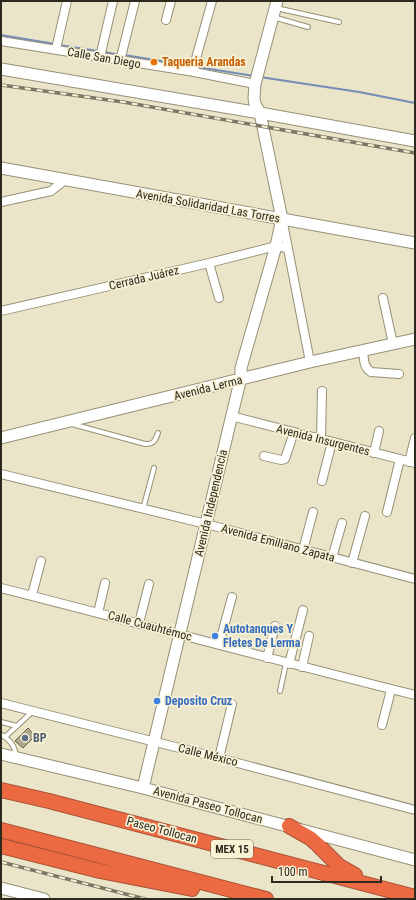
<svg xmlns="http://www.w3.org/2000/svg" width="416" height="900" font-family="'Roboto Condensed',sans-serif">
	<style>
		.lines { fill: none; stroke-linecap: round; stroke-linejoin: round }
		.stream { stroke: #738db8; stroke-width: 2 }
		.building { fill: #ada88d; stroke: #656047 }
		.lane-casing { stroke: #969076; stroke-width: 6 }
		.street-casing { stroke: #969076; stroke-width: 10 }
		.secondary-casing { stroke: #969076; stroke-width: 13 }
		.highway-casing { stroke: #a95336; stroke-width: 16 }
		.lane { stroke: #fff; stroke-width: 4 }
		.street { stroke: #fff; stroke-width: 8 }
		.secondary { stroke: #fff; stroke-width: 11 }
		.highway { stroke: #ec6a42; stroke-width: 14 }
		.rail-casing { stroke: #7c7766; stroke-width: 3.5 }
		.rail { stroke: #f7f2d5; stroke-width: 2; stroke-dasharray: 6; stroke-linecap: butt }
		.food-dot { fill: #e8710a; stroke: #f7f2d5; stroke-width: 1.5 }
		.shop-dot { fill: #3f7fe0; stroke: #f7f2d5; stroke-width: 1.5 }
		.service-dot { fill: #5c6f8a; stroke: #f7f2d5; stroke-width: 1.5 }
		.labels { text-anchor: middle; stroke-width: 3.5; stroke-linejoin: round; paint-order: stroke }
		.shield { fill: #f7f2d5; stroke: #696556; stroke-width: 1 }
		.shield-label { font-size: 11px; font-weight: bold; fill: #2c291f }
		.street-label { font-size: 12px; fill: #2c291f; stroke: #f7f2d5 }
		.food-label { font-size: 12px; font-weight: bold; fill: #c56008; stroke: #f7f2d5; text-anchor: start }
		.shop-label { font-size: 12px; font-weight: bold; fill: #366cbe; stroke: #f7f2d5; text-anchor: start }
		.service-label { font-size: 12px; font-weight: bold; fill: #4e5e75; stroke: #f7f2d5; text-anchor: start }
	</style>
	<rect width="100%" height="100%" fill="#eae4c8"/>
	<g class="lines">
		<path class="stream" d="M1,35L55,44
			M59,45L98,51
			M104,52L120,55
			M124,55L193,66
			M197,67L254,76
			M260,77L359,92L415,103"/>
	</g>
	<path class="building" d="M28,728L35,736L23,748L15,741Z"/>
	<g class="lines">
		<g class="lane-casing">
			<path id="lane" d="M276,8L339,22
				M273,17L308,27
				M72,424L145,444C154,444 155,441 158,433
				M143,509L154,468
				M280,691L286,663
				M1,722L17,726
				M2,735C11,741 15,746 16,757
				M5,737L32,712"/>
		</g>
		<g class="street-casing">
			<path id="street" d="M166,20L171,1
				M1,41L194,72L255,84
				M56,49L67,1
				M100,57L113,1
				M120,61L135,1
				M194,72L195,62L212,1
				M1,202L51,191L65,180
				M283,223L310,362
				M209,263L219,298
				M383,298L393,344
				M1,311L209,263L276,246L287,248
				M363,350C364,358 363,367 371,372L399,374
				M231,416L415,463
				M321,439L322,391
				M374,453L379,431
				M264,456L281,460L285,459L294,432
				M409,462L415,438
				M1,474L206,524L415,579
				M322,481L332,442
				M387,512L400,459
				M303,550L313,512
				M332,558L342,523
				M352,563L365,516
				M1,588C139,623 277,661 415,695
				M32,595L41,561
				M98,613L105,583
				M139,623L149,584
				M219,645L232,597
				M267,658L275,626
				M289,664L303,610
				M302,667L309,636
				M1,703L219,758L415,810
				M382,725L391,690
				M219,758L232,704"/>
		</g>
		<g class="secondary-casing">
			<path id="secondary" d="M1,69L260,113L415,141
				M1,168L415,243
				M1,438L310,362L415,339
				M1,754L143,788L415,860
				M143,788L241,377V368L276,246L282,219L260,113L255,104L254,98L255,84L277,1
				M1,888L44,899"/>
		</g>
		<g class="highway-casing">
			<path id="highway" d="M1,790L49,801L415,897
				M289,826L310,838L317,844L339,866L355,875
				M1,830L266,899
				M1,846L100,871L192,889"/>
		</g>
		<use href="#lane" class="lane"/>
		<use href="#street" class="street"/>
		<use href="#secondary" class="secondary"/>
		<use href="#highway" class="highway"/>
		<g class="rail-casing">
			<path id="rail" d="M1,85L123,102L415,153
				M1,862L145,899"/>
		</g>
		<use href="#rail" class="rail"/>
	</g>
	<circle class="food-dot" cx="154" cy="62" r="4"/>
	<g class="shop-dot">
		<circle cx="215" cy="636" r="4"/>
		<circle cx="157" cy="701" r="4"/>
	</g>
	<circle class="service-dot" cx="25" cy="738" r="4"/>
	<g class="labels">
		<rect class="shield" x="211" y="840" width="42" height="18" rx="3"/>
		<g class="shield-label">
			<text x="232" y="853">MEX 15</text>
		</g>
		<g class="street-label">
			<text transform="translate(104 58) rotate(10)" y="4">Calle San Diego</text>
			<text transform="translate(208 206) rotate(10)" y="4">Avenida Solidaridad Las Torres</text>
			<text transform="translate(144 278) rotate(-13)" y="4">Cerrada Juárez</text>
			<text transform="translate(208 388) rotate(-14)" y="4">Avenida Lerma</text>
			<text transform="translate(323 440) rotate(14)" y="4">Avenida Insurgentes</text>
			<text transform="translate(211 503) rotate(-77)" y="4">Avenida Independencia</text>
			<text transform="translate(278 543) rotate(15)" y="4">Avenida Emiliano Zapata</text>
			<text transform="translate(150 626) rotate(15)" y="4">Calle Cuauhtémoc</text>
			<text transform="translate(208 755) rotate(14)" y="4">Calle México</text>
			<text transform="translate(208 805) rotate(15)" y="4">Avenida Paseo Tollocan</text>
			<text transform="translate(162 830) rotate(15)" y="4">Paseo Tollocan</text>
		</g>
		<g class="food-label">
			<text x="162" y="66">Taqueria Arandas</text>
		</g>
		<g class="shop-label">
			<text x="223" y="633">Autotanques Y<tspan x="223" dy="14">Fletes De Lerma</tspan></text>
			<text x="165" y="705">Deposito Cruz</text>
		</g>
		<g class="service-label">
			<text x="33" y="742">BP</text>
		</g>
	</g>
	<rect width="416" height="900" fill="none" stroke="#2c291f" stroke-width="4"/>
	<path d="M272 876v6h109v-6" fill="none" stroke="#2c291f" stroke-width="2"/>
	<text x="278" y="876" font-size="12" fill="#2c291f" stroke="#f7f2d5" stroke-width="3" paint-order="stroke">100 m</text>
</svg>
